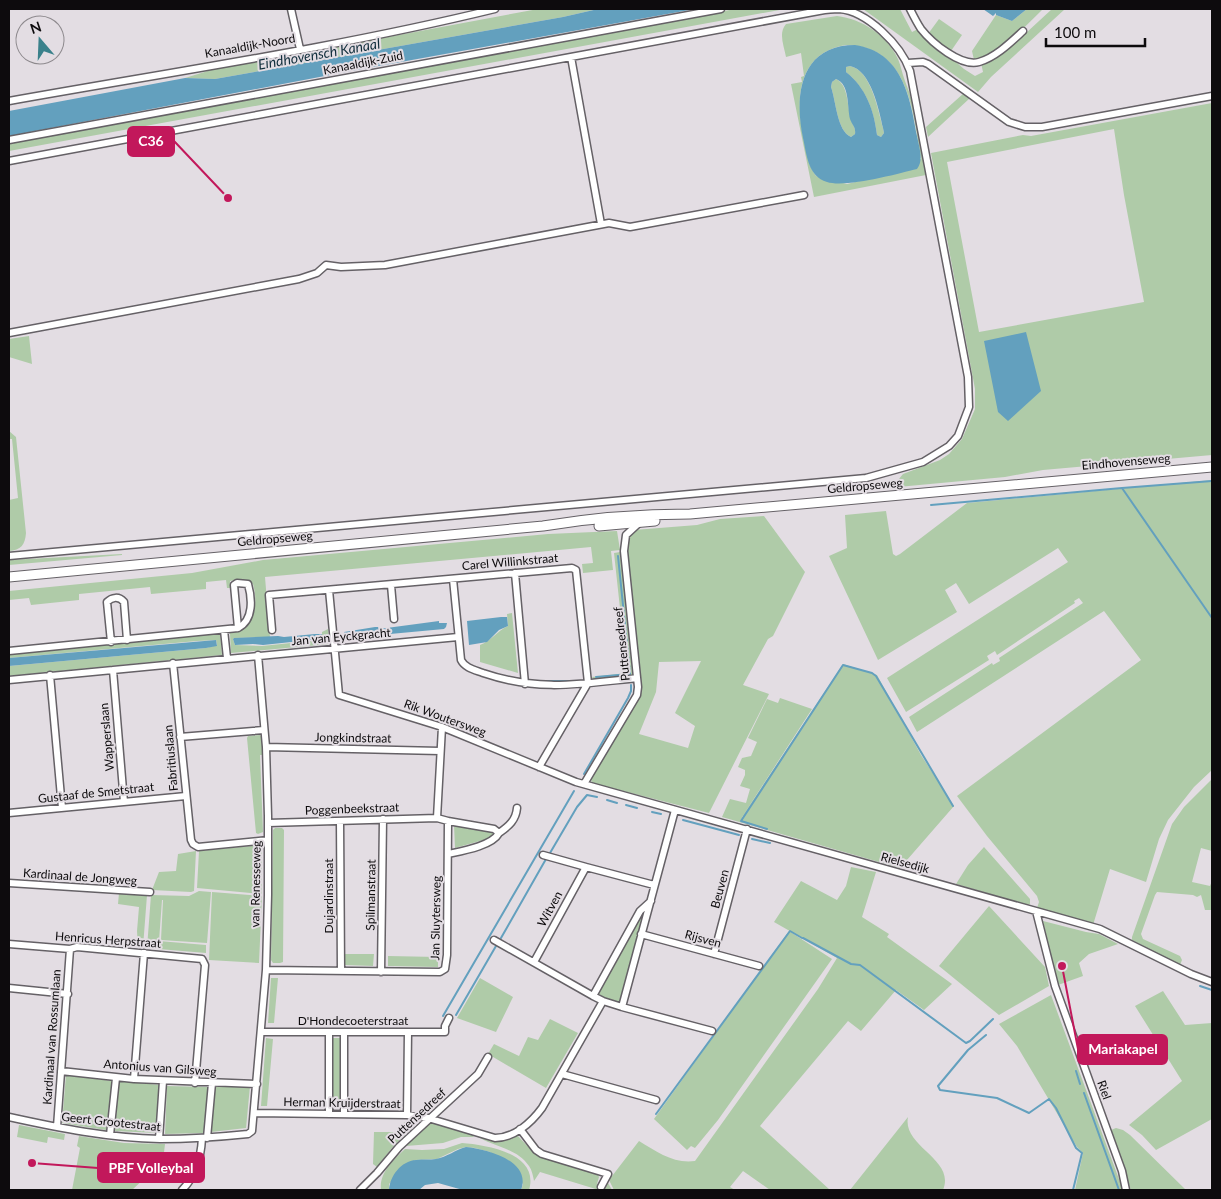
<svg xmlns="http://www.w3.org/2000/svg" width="1221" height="1199" font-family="Lato,sans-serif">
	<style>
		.green { fill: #afcba8; fill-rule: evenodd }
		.water { fill: #63a0be; fill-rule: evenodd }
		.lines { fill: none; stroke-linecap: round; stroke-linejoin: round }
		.stream { stroke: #63a0be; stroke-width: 2 }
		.minor-casing { stroke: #656166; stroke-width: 9 }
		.secondary-casing { stroke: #656166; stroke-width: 11 }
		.minor { stroke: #fff; stroke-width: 6 }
		.secondary { stroke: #fff; stroke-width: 9 }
		.labels { text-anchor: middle; stroke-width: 4; stroke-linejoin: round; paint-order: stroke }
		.street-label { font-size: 12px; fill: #0d0b0d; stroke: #e3dde3 }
		.water-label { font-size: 14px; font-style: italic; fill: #112e3c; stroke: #e3dde3 }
		.leader { fill: none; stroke: #c2185b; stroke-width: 2 }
		.callout-dot { fill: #c2185b; stroke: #e3dde3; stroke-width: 2 }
		.callout { fill: #c2185b; stroke: #c2185b; stroke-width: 2 }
		.callout-label { font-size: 14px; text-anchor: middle; font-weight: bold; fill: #fff }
	</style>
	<rect width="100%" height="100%" fill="#e3dde3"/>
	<path class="green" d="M538,9H598L563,17L215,79L185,78L211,70Z
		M735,9H785L9,151V143Z
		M863,9H900L912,32L918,29L964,69L975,76L983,72L981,63L1026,33L1052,9H1065L991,77L978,92Z
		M1027,9H1043C1024,27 1001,55 974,60L972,51L996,15L1012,21Z
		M837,16C862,19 887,35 898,59C901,66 902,73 905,81C917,110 921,144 926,175L814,197L791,84L802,82L801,77L804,76L801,53L786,57C784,46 778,33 786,24ZM846,45C909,46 913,112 921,159L867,179L847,184L816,176C808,165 807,153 804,140C795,100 797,53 846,45Z
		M939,19L962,35L951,51L928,34Z
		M850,66C871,70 878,110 883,128L884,133L881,137L877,135C874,110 865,87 846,72V67Z
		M836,79C849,85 847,107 851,119C852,125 856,127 855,134L851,137C837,131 836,101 831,87L832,82Z
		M964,93L970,98L928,137L926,127Z
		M1212,103V455L1043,470L1005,477L898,487V480L903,474L940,460L949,454L962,439L975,409V389L931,153L1023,135L1031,136ZM1114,129L1124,195L1144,302L979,332L947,162Z
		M29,336L32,364L9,357V339Z
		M9,431L16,437L26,533C25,545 21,550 9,551V500L18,498L12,439H9Z
		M1212,480V770L1194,787L1168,820L1159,839L1146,882L1110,869L1093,925L1037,908L1039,902L1037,896L987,836L957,796L1141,660L1104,611L917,732L909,717L992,663L993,665L1000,661L999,658L1083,603L1079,598L1074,601L1075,603L997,655L995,651L987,656L989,660L906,712L887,678L1068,562L1058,548L969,604L956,583L945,590L957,612L878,660L829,556L847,548L845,515L886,511L893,554L896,556L900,554L967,503Z
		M764,516L805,572L773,636L768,639L743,685L769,694L709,813L592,783L591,779L639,699L641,690L626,546L630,534L634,530L697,525L720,519ZM701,661L675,713L695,726L688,748L639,734L656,692L659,662Z
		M617,531L620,550L611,551L613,570L583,573L582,564L593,563L591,547L265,577L270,637L234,638L233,639L235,645L262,646L320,640L322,638V632L328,629L329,644L231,653L230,633C254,630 259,605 253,584L240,579L230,581V588H227L226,580L206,582V589L151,594L150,587L79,594V600L31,605L29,598L9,600V591L192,573L263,560L548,534Z
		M620,552L634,673L631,676L594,680L592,677L627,673L614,553Z
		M122,554V555L9,565V560Z
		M512,613L518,673L480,662V645C491,641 497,631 508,626L507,614Z
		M220,633L222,655L9,676V666L206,648L217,645L216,640L197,641L9,658V653Z
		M843,664L877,675L921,755L954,806L900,868L722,817L730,799L746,803L750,789L740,786L745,775V770L738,767L742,758L751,756L757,742L748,738L767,699L778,703L780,698L812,709L742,817Z
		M260,735L262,738L263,755H260L263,832L258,834L256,833L247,738L248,736Z
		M1212,779V851L1201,848L1192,882L1210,886L1212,881V910H1205L1201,895L1197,897L1193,895L1157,892L1155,895L1141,934L1143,939L1180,956L1182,960L1180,965L1132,940V937L1172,824L1184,807Z
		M454,825L493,832L494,837L455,848Z
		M275,828H282L284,830L283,962L280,963H273L271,960L273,830Z
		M260,845L262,847V894L197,888L199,851Z
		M984,847L1030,899V904L1028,905L956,884L968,865Z
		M196,851L194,891L191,892L152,890L159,872L176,871L178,854Z
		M851,867L876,872L862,917L889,934L887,937L952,984L924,1010L896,990L861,1031L848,1021L760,1126L830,1190H770L743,1171L730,1187L735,1190H614L609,1180L639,1141C657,1152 674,1164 695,1161L818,989L837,958L774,922L801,881L837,900L846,886Z
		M199,891L211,892L207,943L161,940L163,900H162L159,941L206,945V953L147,948L151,895L189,896Z
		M212,892L262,896L259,963L209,960Z
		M119,893L147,895L143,947H138L137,931L139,907L118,904Z
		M989,906L1045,967L1049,986L999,1015L939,966Z
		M642,911L645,912L621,1000C614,1004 602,999 598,992Z
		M1043,921L1086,932L1099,934L1118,944L1089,954L1079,963L1083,976L1058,985Z
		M789,931L832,959L718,1120L695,1148L691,1146L687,1150L654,1119Z
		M345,954H374L373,966L345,965Z
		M388,956L438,957V967L388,966Z
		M271,978H278L274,1023H268Z
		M480,978L513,997L496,1032L457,1018Z
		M1163,991L1185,1025L1212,1023V1119L1156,1150L1142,1135L1129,1125L1182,1081L1135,1006Z
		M1051,995L1123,1190H1075L1083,1153L1077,1147L1017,1046L999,1024Z
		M550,1019L578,1033L546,1088L488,1054L494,1044L519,1056L528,1037L538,1040Z
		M266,1038L273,1039L267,1106H261Z
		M333,1038H341V1108L332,1107Z
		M66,1075L112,1081L106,1130L62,1123Z
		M119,1081L160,1085L157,1133L115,1131Z
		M167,1086L208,1087L204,1133L165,1134Z
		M250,1086L246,1128L211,1132L214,1087Z
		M908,1117C902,1147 956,1159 943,1190H850Z
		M430,1121L471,1134L474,1137H461L443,1143L406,1146Z
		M404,1122H415L416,1124L392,1148L377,1167L373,1164L374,1132H403Z
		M19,1125L65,1134L64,1140L48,1137L47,1143L17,1137Z
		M1116,1128L1123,1130L1130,1135L1186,1190H1131L1111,1130Z
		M475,1135C493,1140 499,1143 517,1135L533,1152L597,1173L599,1177L597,1184L603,1187L607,1181L612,1190H599L540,1172L534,1181C533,1176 532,1170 529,1166C516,1147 492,1147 475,1135Z
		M79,1136L124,1143L165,1144L163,1161L132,1190H72L80,1148L77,1146Z
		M462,1143C486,1145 540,1153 529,1190H521L523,1184L490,1152L475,1148L466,1147L458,1149L437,1159L415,1160L389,1184V1190H381C379,1173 393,1160 405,1149L422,1150L444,1149Z"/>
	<path class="water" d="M598,9H695L351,71L9,136V111L185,78L215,79L563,17Z
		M983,9H1027L1012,21L996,15V13L993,16Z
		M855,45C902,52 910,96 917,136C919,147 924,160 917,169C897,174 845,188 827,182C808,176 807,156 803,138C794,96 800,45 855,45ZM850,66C871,70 879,110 883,128L884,133L881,137L877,135C874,110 866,88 846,72V67ZM836,79C850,84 847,107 850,119C852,125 856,127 855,134L851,137C837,131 836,101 831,87L832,82Z
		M1026,332L1041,391L1008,421L998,412L984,341Z
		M501,617H507L508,626L499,630L487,642L469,645L467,621Z
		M439,621V623H447L446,627L444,629L347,638L344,632L375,627H378L379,629Z
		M315,634H322V637L320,639L263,645L253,644L235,645L233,639L234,638L278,636L284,637Z
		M216,640L217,646L206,648L9,666V658Z
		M466,1147C487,1149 532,1161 521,1190H463L438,1183L425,1185L419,1190H389C390,1176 401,1161 416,1160C423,1159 430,1160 436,1159C447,1157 455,1150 466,1147Z"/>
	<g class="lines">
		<path class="stream" d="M1212,481L1122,488L1212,618
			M931,505L1122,488
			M596,677L630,674L618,556
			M537,681H574
			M584,774L628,698L631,691V685
			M607,800L617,803
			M626,805L637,808
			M652,812L661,814
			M683,820L739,835
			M767,829L741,821L843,665L872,673L876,676L953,806
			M752,839L770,843
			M550,853L577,807L587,795L597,797
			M501,938L546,859
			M803,938L851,964L860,965L966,1043L970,1041L993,1019
			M1200,986L1212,990
			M456,1015L496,946
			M443,1016L574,791
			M986,1035L968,1050L938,1086L940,1090L997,1098L1029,1113L1049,1099L1056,1108L1076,1148L1082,1153L1073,1190
			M1076,1071L1080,1084
			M1084,1093L1119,1190
			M656,1114L790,931L802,938"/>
		<g class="minor-casing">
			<path id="minor" d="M291,9L300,49
				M910,9C913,15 917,23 921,29C932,43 961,67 979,62C996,57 1011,42 1023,31
				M571,57L601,224
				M908,63L923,62L928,64L1009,122L1025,127H1042L1212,96
				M9,101C171,72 335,48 495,9
				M9,140L721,9
				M9,161L819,11C825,10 832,9 839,9C867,11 901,45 910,71L968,377L969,407L958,436L949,446L923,462L866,478L9,556
				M9,333L299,279L317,273L326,265L341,267L385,265L609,223L630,227L804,195
				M515,573L525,684
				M453,579L461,660C465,668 475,670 483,673C539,692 580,684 637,678
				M237,583L248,584C252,598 254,620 238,628L234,585Z
				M391,585L394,619
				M329,590L339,695L442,727L576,782L1100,929L1191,974L1212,982
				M224,630L227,658
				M272,630L269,595L572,568L576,570L588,683L539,767
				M111,642L107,602C112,597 119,596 124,602L127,640
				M9,651L238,628
				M173,663L191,840L193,844L198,847L268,840
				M113,670L124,802
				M50,675L62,808
				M9,680L458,637
				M180,737L264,730
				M266,747L440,751
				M584,784L637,695L638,687L624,551L626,535L639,523
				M9,813L186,796
				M340,821L341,971
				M448,821L494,829L499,833C492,846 462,851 448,854
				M268,823L437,818
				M499,833C509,826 516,820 517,808
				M543,855L586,867
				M9,883L150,892
				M651,901L640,911L593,996L603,1001L622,1007L712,1031
				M1036,911L1055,986L1122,1171L1126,1190
				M641,934L759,966
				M494,940L593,996
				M9,944L70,949L77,947L202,959L205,965L195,1083
				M714,954L747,829
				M534,962L586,867L654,885
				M266,970L440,972L445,969L447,955L448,821L437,818L442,727
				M381,972L383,819
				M9,988L68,994
				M622,1007L675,810
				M261,1032H445V1026L449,1018
				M329,1032V1114
				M344,1032V1114
				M61,1071L134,1079L257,1084
				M562,1074L656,1100
				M134,1079L144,953
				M255,1113L407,1115L428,1118L495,1138C514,1138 531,1123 542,1108L603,1001
				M407,1115L408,1032
				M9,1117C59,1128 109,1138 160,1139C190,1139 219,1137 248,1134L252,1131L266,970L268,895V816L266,747L258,655
				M57,1127L70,949
				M520,1129L536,1150L542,1154L608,1174L601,1187
				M110,1135L116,1078
				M207,1138L212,1083
				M159,1139L163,1081
				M182,1190C196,1176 201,1158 202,1138
				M360,1190L377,1173L399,1147L478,1074L488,1057"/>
		</g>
		<g class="secondary-casing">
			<path id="secondary" d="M599,526L655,521
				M9,577L543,526C591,518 642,514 690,514L1212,467"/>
		</g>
		<use href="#minor" class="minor"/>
		<use href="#secondary" class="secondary"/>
	</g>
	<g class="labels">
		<g class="street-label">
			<text transform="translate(250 46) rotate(-10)" y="4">Kanaaldijk-Noord</text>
			<text transform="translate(363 63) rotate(-11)" y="4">Kanaaldijk-Zuid</text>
			<text transform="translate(1126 462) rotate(-5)" y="4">Eindhovenseweg</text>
			<text transform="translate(865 486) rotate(-5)" y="4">Geldropseweg</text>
			<text transform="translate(275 539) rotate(-5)" y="4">Geldropseweg</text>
			<text transform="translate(510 562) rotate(-5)" y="4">Carel Willinkstraat</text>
			<text transform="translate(341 637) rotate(-5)" y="4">Jan van Eyckgracht</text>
			<text transform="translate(622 644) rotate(-96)" y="4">Puttensedreef</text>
			<text transform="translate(445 718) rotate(20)" y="4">Rik Woutersweg</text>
			<text transform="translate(107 737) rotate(-95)" y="4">Wapperslaan</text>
			<text transform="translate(353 738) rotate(1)" y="4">Jongkindstraat</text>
			<text transform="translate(171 758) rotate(-95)" y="4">Fabritiuslaan</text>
			<text transform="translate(96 793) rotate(-6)" y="4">Gustaaf de Smetstraat</text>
			<text transform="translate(352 809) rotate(-2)" y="4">Poggenbeekstraat</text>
			<text transform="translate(905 863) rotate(15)" y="4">Rielsedijk</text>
			<text transform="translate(80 877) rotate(4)" y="4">Kardinaal de Jongweg</text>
			<text transform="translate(256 884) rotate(-89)" y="4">van Renesseweg</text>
			<text transform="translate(720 889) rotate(-75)" y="4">Beuven</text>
			<text transform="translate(371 895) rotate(-89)" y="4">Spilmanstraat</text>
			<text transform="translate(329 896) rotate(-90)" y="4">Dujardinstraat</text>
			<text transform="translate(550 909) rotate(-61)" y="4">Witven</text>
			<text transform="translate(436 918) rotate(-89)" y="4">Jan Sluytersweg</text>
			<text transform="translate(703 939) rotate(15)" y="4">Rijsven</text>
			<text transform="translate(108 940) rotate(4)" y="4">Henricus Herpstraat</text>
			<text x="353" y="1025">D'Hondecoeterstraat</text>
			<text transform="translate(52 1037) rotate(-86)" y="4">Kardinaal van Rossumlaan</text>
			<text transform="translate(160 1068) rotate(4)" y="4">Antonius van Gilsweg</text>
			<text transform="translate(1104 1090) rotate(70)" y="4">Riel</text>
			<text transform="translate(342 1103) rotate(1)" y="4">Herman Kruijderstraat</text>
			<text transform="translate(417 1116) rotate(-43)" y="4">Puttensedreef</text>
			<text transform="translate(111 1122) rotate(6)" y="4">Geert Grootestraat</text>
		</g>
		<g class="water-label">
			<text transform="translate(319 54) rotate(-10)" y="5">Eindhovensch Kanaal</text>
		</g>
	</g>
	<path class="leader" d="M228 198L174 141M1062 966L1078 1049M32 1163L98 1168"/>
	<g class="callout-dot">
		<circle cx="228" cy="198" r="5"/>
		<circle cx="1062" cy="966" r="5"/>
		<circle cx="32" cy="1163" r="5"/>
	</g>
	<g class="callout">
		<rect x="128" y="127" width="46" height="29" rx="5"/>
		<rect x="1078" y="1035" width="89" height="29" rx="5"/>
		<rect x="98" y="1153" width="106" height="29" rx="5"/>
	</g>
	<g class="callout-label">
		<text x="151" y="146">C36</text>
		<text x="1123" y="1054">Mariakapel</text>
		<text x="151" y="1173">PBF Volleybal</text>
	</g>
	<rect width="1221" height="1199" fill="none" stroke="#0d0b0d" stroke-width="20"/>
	<g transform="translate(40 40) rotate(341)"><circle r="24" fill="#e3dde3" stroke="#8d898d"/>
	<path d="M0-4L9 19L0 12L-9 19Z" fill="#3a818b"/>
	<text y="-8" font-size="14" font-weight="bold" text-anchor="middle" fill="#0d0b0d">N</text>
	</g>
	<path d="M1046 38v8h99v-8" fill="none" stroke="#0d0b0d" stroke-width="2.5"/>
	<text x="1054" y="38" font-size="15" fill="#0d0b0d" stroke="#e3dde3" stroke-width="4" paint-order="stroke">100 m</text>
</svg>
